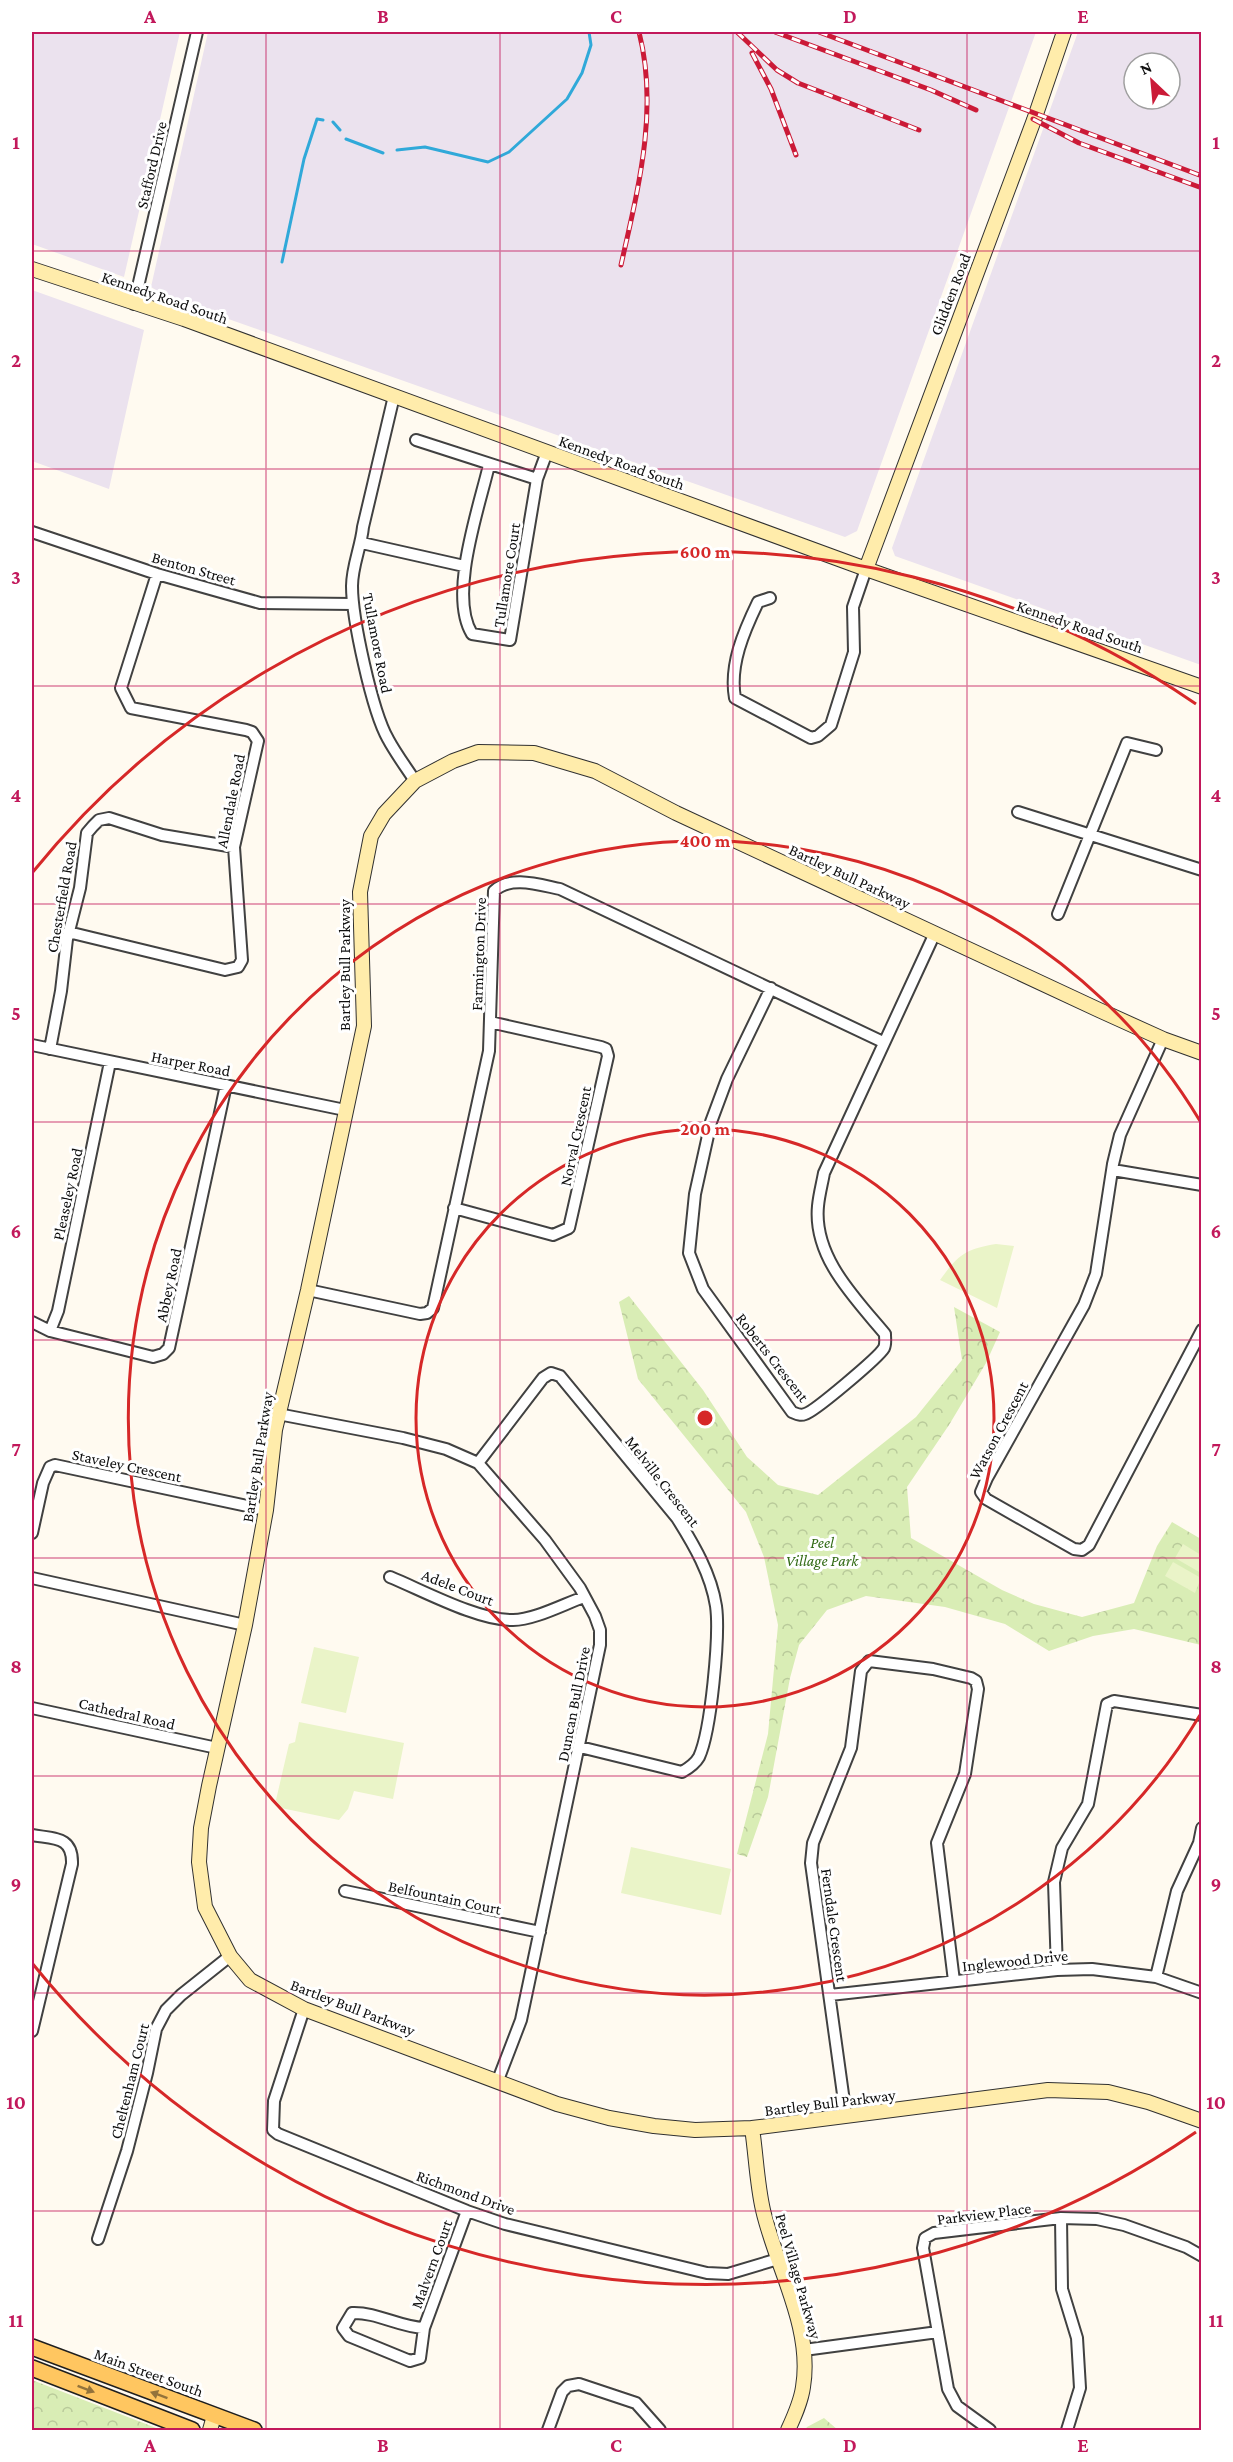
<svg xmlns="http://www.w3.org/2000/svg" width="1233" height="2462" font-family="'Crimson Pro',serif">
	<style>
		.industrial { fill: #ebe2ee; fill-rule: evenodd }
		.park { fill: url(#park-crowns) }
		.pitch { fill: #eaf4c8 }
		.lines { fill: none; stroke-linecap: round; stroke-linejoin: round }
		.stream { stroke: #30a9d9; stroke-width: 3 }
		.street-casing { stroke: #414141; stroke-width: 14 }
		.secondary-casing { stroke: #303030; stroke-width: 16 }
		.primary-casing { stroke: #1f1f1f; stroke-width: 18 }
		.street { stroke: #fff; stroke-width: 10 }
		.secondary { stroke: #ffecab; stroke-width: 14 }
		.primary { stroke: #ffc660; stroke-width: 15 }
		.rail-casing { stroke: #cb1a37; stroke-width: 5 }
		.rail { stroke: #fff; stroke-width: 3; stroke-dasharray: 9; stroke-linecap: butt }
		.oneway { fill: #93733b }
		.grid { fill: none; stroke: #c2185b; stroke-width: 1.5; stroke-opacity: 0.55 }
		.ring { fill: none; stroke: #d62828; stroke-width: 3 }
		.labels { text-anchor: middle; stroke-width: 6; stroke-linejoin: round; paint-order: stroke }
		.street-label { font-size: 16px; fill: #0e0e0e; stroke: #fff }
		.park-label { font-size: 16px; font-style: italic; fill: #346c18; stroke: #fff }
		.centre { fill: #d62828; stroke: #fff; stroke-width: 3 }
		.ring-label { font-size: 18px; text-anchor: middle; font-weight: bold; fill: #d62828; stroke: #fff; stroke-width: 6; stroke-linejoin: round; paint-order: stroke }
		.neatline { fill: none; stroke: #c2185b; stroke-width: 2 }
		.grid-label { font-size: 20px; text-anchor: middle; font-weight: bold; fill: #c2185b }
	</style>
	<defs>
		<pattern id="park-crowns" width="20" height="18" patternUnits="userSpaceOnUse" patternTransform="scale(1.5)"><rect width="20" height="18" fill="#d9edb5"/><path d="M2 6a3 3 0 1 1 6 0M12 15a3 3 0 1 1 6 0" fill="none" stroke="#b9ca9a"/></pattern>
	</defs>
	<rect width="100%" height="100%" fill="#fffaf0"/>
	<path class="industrial" d="M32,32H180L124,277L32,244Z
		M208,32H1036L857,531L845,537L169,298L151,287Z
		M1078,32H1201V665L895,556L892,548ZM1134,63H1170V99H1134Z
		M32,290L144,330L109,489L32,461Z"/>
	<path class="park" d="M629,1296L703,1390L747,1457L778,1485L818,1495L916,1417L962,1360L954,1307L1000,1332L986,1363L949,1425L907,1487L911,1538L1002,1590L1034,1604L1082,1617L1134,1603L1157,1546L1172,1522L1201,1539V1645L1134,1629L1093,1636L1049,1651L1005,1624L945,1607L866,1596L827,1610L799,1645L790,1678L768,1797L747,1857L737,1854L768,1734L778,1625L764,1557L746,1512L638,1379L619,1302Z
		M32,2380L146,2424L161,2430H32Z
		M824,2418L838,2430H805L807,2427Z"/>
	<path class="pitch" d="M996,1244L1014,1246L997,1308L940,1280C958,1255 965,1249 996,1244Z
		M1183,1544L1201,1555V1573L1175,1558Z
		M1173,1562L1201,1578L1195,1593L1165,1576Z
		M314,1647L359,1657L346,1713L301,1703Z
		M299,1722L404,1743L393,1799L354,1791L348,1809L339,1820L281,1808L276,1800L289,1744L295,1742Z
		M631,1847L731,1869L721,1915L621,1893Z"/>
	<g class="lines">
		<path class="stream" d="M333,122L340,130
			M346,139L383,153
			M397,150L425,147L488,162L509,152L567,99L582,73L591,45L589,32
			M282,262L304,159L317,119L323,120"/>
		<g class="street-casing">
			<path id="street" d="M134,304L197,32
				M394,396L363,527C361,547 352,566 352,586C352,618 372,711 388,739C396,754 406,767 415,781
				M416,440L537,479
				M489,465C479,508 448,595 472,634L510,640L537,479L547,452
				M32,532L157,574L260,603L353,604
				M362,543L464,566
				M770,598L758,602C744,631 729,665 735,698L811,738L818,736L831,725L854,652L853,607L866,569
				M1018,812L1202,870
				M1058,914L1127,743L1156,750
				M68,932L225,970L238,967L242,960L234,847L258,741L252,732L246,730L131,708L121,688L157,574
				M771,988L727,1079L711,1122L695,1194L689,1253L703,1289L792,1412C797,1414 800,1416 805,1414C814,1412 879,1357 884,1348C886,1344 885,1339 885,1334C855,1298 813,1257 818,1206C819,1195 822,1184 824,1173L935,933
				M1163,1039L1120,1135L1113,1164L1096,1274L1084,1305L987,1478L981,1492L986,1499L1074,1549L1082,1550L1089,1545L1202,1330
				M32,1045L345,1110
				M50,1049L61,991L67,939L80,888L87,833L93,826L99,820L109,818L162,835L234,847
				M1113,1170L1202,1185
				M454,1208L553,1235L569,1228L608,1056L606,1049L601,1047L490,1022
				M308,1290L420,1314L427,1313L433,1308L489,1051L494,891C510,875 540,885 560,889L883,1042
				M32,1322L50,1331L153,1357L163,1354L169,1348L226,1085
				M50,1331L58,1311L110,1062
				M278,1414L403,1438L446,1449L478,1463L545,1540L580,1588L595,1616L600,1630V1645L521,2020L498,2080
				M478,1463L543,1378L551,1373L560,1376L677,1518C694,1545 711,1574 716,1606C720,1635 711,1731 699,1757C695,1764 689,1768 682,1772L580,1747
				M32,1533L43,1483L50,1467L55,1465L266,1510
				M390,1577C422,1590 479,1621 513,1620C534,1620 564,1604 584,1597
				M32,1578L245,1625
				M32,1708L217,1748
				M32,1835C54,1839 73,1836 72,1864L32,2031
				M345,1891L540,1932
				M1057,1970L1054,1882L1062,1848L1088,1804L1107,1704L1114,1701L1202,1715
				M1156,1977L1177,1891L1199,1843L1202,1828
				M830,1995L1057,1970L1092,1969L1156,1977L1202,1993
				M304,2009L274,2101L273,2130L278,2134L467,2211L505,2224L707,2273L728,2274L778,2259
				M846,2116L811,1863L813,1843L851,1748L861,1671L869,1661L933,1669L971,1678L976,1681L978,1689L965,1774L937,1843L954,1981
				M1061,2218L1062,2289L1077,2338L1080,2388L1067,2430
				M98,2239L127,2151L147,2073L156,2029L166,2010L181,1995L230,1956
				M424,2328L420,2358L410,2361L349,2336L343,2328L352,2313C377,2312 399,2327 424,2328L467,2211
				M804,2350L938,2332
				M548,2430L562,2392L568,2386L579,2384L636,2403L660,2430
				M990,2430L957,2406L948,2389L923,2248L925,2238L934,2233L1061,2218L1097,2219L1124,2225L1186,2247L1202,2256"/>
		</g>
		<g class="secondary-casing">
			<path id="secondary" d="M32,269L184,319L866,569L1202,687
				M866,569L1034,120L1064,32
				M1202,1053L1163,1039L1099,1010L676,813L595,771L534,753L478,752L453,761L415,781L384,814L371,836L360,892L364,1026L308,1290L275,1430L266,1510L245,1625L209,1786L201,1828L199,1862L205,1907L230,1956L250,1980L304,2009L557,2104L609,2118L654,2126L695,2130L752,2128L1048,2090L1108,2092L1148,2102L1202,2121
				M752,2128C756,2155 757,2184 763,2210C776,2267 813,2327 803,2387C801,2402 794,2417 788,2430
				M210,2430L214,2416"/>
		</g>
		<g class="primary-casing">
			<path id="primary" d="M32,2347L254,2430
				M32,2368L192,2430"/>
		</g>
		<use href="#street" class="street"/>
		<use href="#secondary" class="secondary"/>
		<use href="#primary" class="primary"/>
		<g class="rail-casing">
			<path id="rail" d="M737,32L777,70L798,83L919,130
				M775,32L931,90L976,110
				M819,32L1202,176
				M752,53L771,89L796,155
				M1033,119L1079,143L1202,188
				M621,265C638,189 659,110 639,32"/>
		</g>
		<use href="#rail" class="rail"/>
	</g>
	<defs><path id="oneway-solid" d="M-6-.8H1V-3.2L6.5 0L1 3.2V.8H-6Z" transform="scale(1.5)"/></defs>
	<g class="oneway">
		<use href="#oneway-solid" transform="translate(86 2389) rotate(21)"/>
		<use href="#oneway-solid" transform="translate(159 2395) rotate(-160)"/>
	</g>
	<path class="grid" d="M266,32V2430M500,32V2430M733,32V2430M967,32V2430M32,251H1202M32,469H1202M32,686H1202M32,904H1202M32,1122H1202M32,1340H1202M32,1558H1202M32,1776H1202M32,1993H1202M32,2211H1202"/>
	<g class="ring">
		<circle cx="705" cy="1418" r="289"/>
		<path d="M1200 1715A577 577 0 1 1 1200 1121"/>
		<path d="M1196 2132A866 866 0 0 1 32 1963M32 873A866 866 0 0 1 1196 704"/>
	</g>
	<g class="labels">
		<g class="street-label">
			<text transform="translate(151 165) rotate(-77)" y="6">Stafford Drive</text>
			<text transform="translate(950 294) rotate(-69)" y="6">Glidden Road</text>
			<text transform="translate(165 297) rotate(19)" y="6">Kennedy Road South</text>
			<text transform="translate(622 462) rotate(20)" y="6">Kennedy Road South</text>
			<text transform="translate(194 568) rotate(16)" y="6">Benton Street</text>
			<text transform="translate(506 575) rotate(-81)" y="6">Tullamore Court</text>
			<text transform="translate(1080 626) rotate(19)" y="6">Kennedy Road South</text>
			<text transform="translate(378 643) rotate(79)" y="6">Tullamore Road</text>
			<text transform="translate(230 801) rotate(-79)" y="6">Allendale Road</text>
			<text transform="translate(850 876) rotate(25)" y="6">Bartley Bull Parkway</text>
			<text transform="translate(61 897) rotate(-80)" y="6">Chesterfield Road</text>
			<text transform="translate(478 954) rotate(-88)" y="6">Farmington Drive</text>
			<text transform="translate(344 965) rotate(-90)" y="6">Bartley Bull Parkway</text>
			<text transform="translate(191 1063) rotate(11)" y="6">Harper Road</text>
			<text transform="translate(575 1136) rotate(-78)" y="6">Norval Crescent</text>
			<text transform="translate(67 1194) rotate(-78)" y="6">Pleaseley Road</text>
			<text transform="translate(168 1285) rotate(-78)" y="6">Abbey Road</text>
			<text transform="translate(773 1357) rotate(52)" y="6">Roberts Crescent</text>
			<text transform="translate(998 1430) rotate(-62)" y="6">Watson Crescent</text>
			<text transform="translate(257 1457) rotate(-81)" y="6">Bartley Bull Parkway</text>
			<text transform="translate(127 1465) rotate(12)" y="6">Staveley Crescent</text>
			<text transform="translate(663 1481) rotate(52)" y="6">Melville Crescent</text>
			<text transform="translate(458 1587) rotate(21)" y="6">Adele Court</text>
			<text transform="translate(573 1704) rotate(-79)" y="6">Duncan Bull Drive</text>
			<text transform="translate(127 1713) rotate(13)" y="6">Cathedral Road</text>
			<text transform="translate(445 1897) rotate(12)" y="6">Belfountain Court</text>
			<text transform="translate(835 1925) rotate(82)" y="6">Ferndale Crescent</text>
			<text transform="translate(1015 1960) rotate(-6)" y="6">Inglewood Drive</text>
			<text transform="translate(353 2007) rotate(21)" y="6">Bartley Bull Parkway</text>
			<text transform="translate(129 2081) rotate(-76)" y="6">Cheltenham Court</text>
			<text transform="translate(830 2102) rotate(-7)" y="6">Bartley Bull Parkway</text>
			<text transform="translate(466 2192) rotate(20)" y="6">Richmond Drive</text>
			<text transform="translate(984 2213) rotate(-7)" y="6">Parkview Place</text>
			<text transform="translate(431 2264) rotate(-70)" y="6">Malvern Court</text>
			<text transform="translate(799 2276) rotate(74)" y="6">Peel Village Parkway</text>
			<text transform="translate(149 2372) rotate(20)" y="6">Main Street South</text>
		</g>
		<g class="park-label">
			<text x="822" y="1548">Peel<tspan x="822" dy="18">Village Park</tspan></text>
		</g>
	</g>
	<circle cx="705" cy="1418" r="9" class="centre"/>
	<g class="ring-label">
		<text x="705" y="558">600 m</text>
		<text x="705" y="847">400 m</text>
		<text x="705" y="1135">200 m</text>
	</g>
	<rect width="1233" height="2462" fill="none" stroke="#ffffff" stroke-width="66"/>
	<g transform="translate(1152 81) rotate(334)"><circle r="28" fill="#ffffff" stroke="#9f9f9f" stroke-width="1.5"/>
	<path d="M0-4.5L10 22L0 15L-10 22Z" fill="#cb1a37"/>
	<text y="-9" font-size="16" font-weight="bold" text-anchor="middle" fill="#0e0e0e">N</text>
	</g>
	<rect x="33" y="33" width="1167" height="2396" class="neatline"/>
	<g class="grid-label">
		<text x="150" y="23">A</text>
		<text x="383" y="23">B</text>
		<text x="616" y="23">C</text>
		<text x="850" y="23">D</text>
		<text x="1083" y="23">E</text>
		<text x="16" y="149">1</text>
		<text x="1216" y="149">1</text>
		<text x="16" y="367">2</text>
		<text x="1216" y="367">2</text>
		<text x="16" y="584">3</text>
		<text x="1216" y="584">3</text>
		<text x="16" y="802">4</text>
		<text x="1216" y="802">4</text>
		<text x="16" y="1020">5</text>
		<text x="1216" y="1020">5</text>
		<text x="16" y="1238">6</text>
		<text x="1216" y="1238">6</text>
		<text x="16" y="1456">7</text>
		<text x="1216" y="1456">7</text>
		<text x="16" y="1673">8</text>
		<text x="1216" y="1673">8</text>
		<text x="16" y="1891">9</text>
		<text x="1216" y="1891">9</text>
		<text x="16" y="2109">10</text>
		<text x="1216" y="2109">10</text>
		<text x="16" y="2327">11</text>
		<text x="1216" y="2327">11</text>
		<text x="150" y="2452">A</text>
		<text x="383" y="2452">B</text>
		<text x="616" y="2452">C</text>
		<text x="850" y="2452">D</text>
		<text x="1083" y="2452">E</text>
	</g>
</svg>
